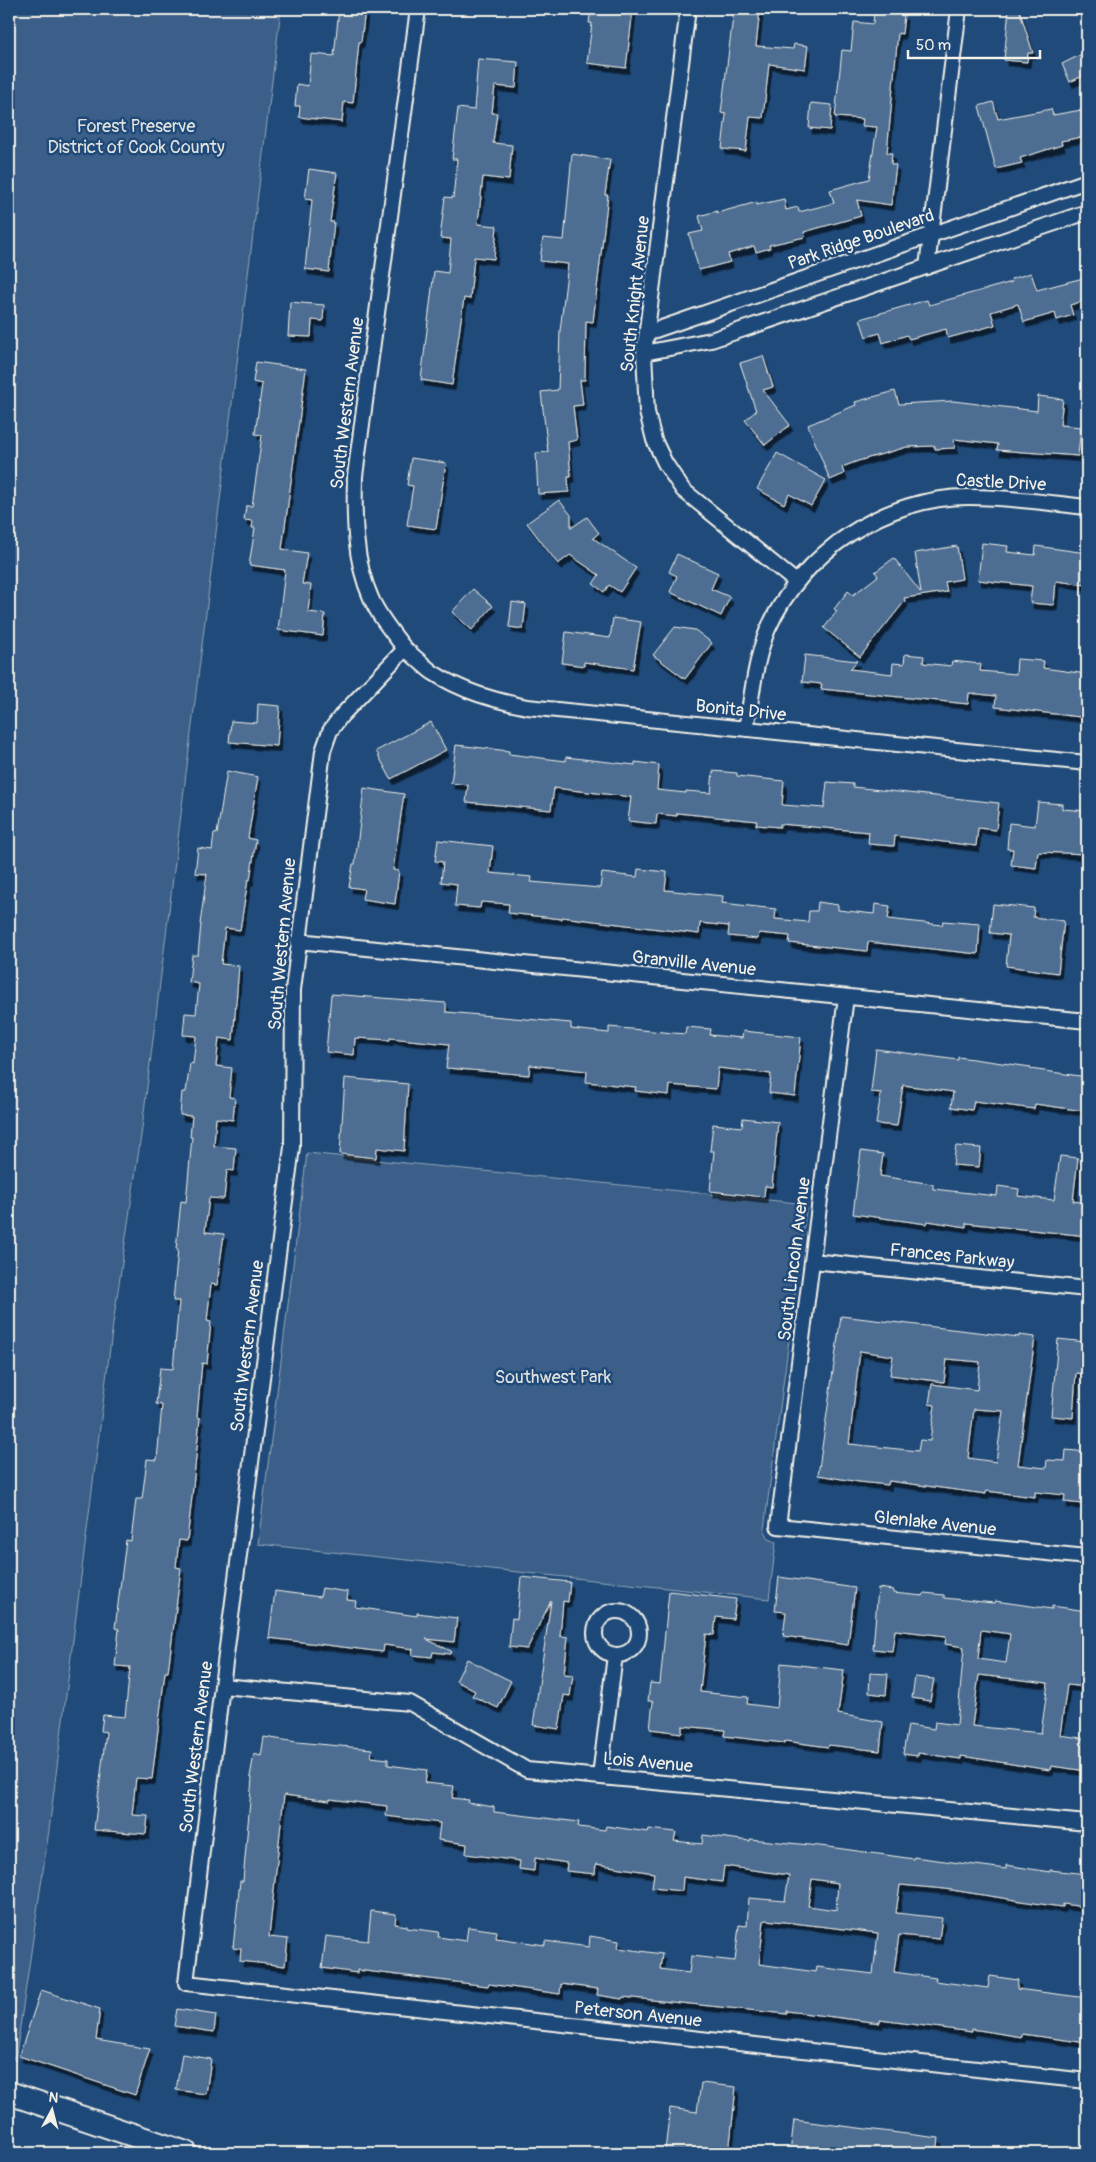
<svg xmlns="http://www.w3.org/2000/svg" width="1096" height="2162" font-family="Pangolin,sans-serif">
	<style>
		.green { fill: #3a5f88; stroke: #97a8b8 }
		.building { fill: #4d6e92; stroke: #f4f1e8; fill-rule: evenodd; filter: url(#shadow) }
		.lines { fill: none; stroke-linecap: round; stroke-linejoin: round }
		.minor-casing { stroke: #f4f1e8; stroke-width: 18 }
		.primary-casing { stroke: #f4f1e8; stroke-width: 26 }
		.minor { stroke: #1f4a7a; stroke-width: 14 }
		.primary { stroke: #1f4a7a; stroke-width: 22 }
		.labels { text-anchor: middle; stroke-width: 5; stroke-linejoin: round; paint-order: stroke }
		.park-label { font-size: 18px; fill: #e1e2de; stroke: #1f4a7a }
		.street-label { font-size: 18px; fill: #f4f1e8; stroke: #1f4a7a }
	</style>
	<defs>
		<filter id="shadow"><feDropShadow dx="3" dy="5.5" stdDeviation="0" flood-color="#0009"/></filter>
	</defs>
	<rect width="100%" height="100%" fill="#1f4a7a"/>
	<filter id="ink" filterUnits="userSpaceOnUse"><feTurbulence type="fractalNoise" baseFrequency=".02" numOctaves="2"/><feDisplacementMap in="SourceGraphic" scale="10" xChannelSelector="R" yChannelSelector="G"/><feConvolveMatrix kernelMatrix="1 2 1 2 8 2 1 2 1" color-interpolation-filters="sRGB"/></filter>
	<g filter="url(#ink)">
		<path class="green" d="M9,9H281L141,1136L113,1324L49,1830L15,2061L10,2051L9,2036Z
			M307,1153L807,1204L764,1529L769,1539L776,1542L769,1599L258,1544Z"/>
		<path class="building" d="M339,9L365,10L361,42H359L353,103L344,102L342,122L299,117L300,106H295L297,84L308,86L311,54L334,56Z
			M591,9H633L626,68L587,63L592,23H589Z
			M734,9H760L756,46L793,49L794,44L808,46L805,69L769,64L763,118L750,117L746,151L722,149L726,114L721,113Z
			M1009,9H1019L1033,53H1028L1027,62L1004,60Z
			M874,12L904,15L902,34L898,33L887,153H892L891,164L896,165L891,205L857,200L861,216L804,232L805,237L769,245L770,248L756,252L754,246L728,254L730,262L699,270L689,234L703,231L699,216L717,211V213L757,202V205L784,199L786,210L798,207L799,212L834,203L830,190L869,179L877,127L862,126L863,119L835,117L842,50L851,51L854,22L873,24Z
			M1080,55L1087,74L1070,82L1062,64Z
			M478,59L518,62L516,88L495,86L492,113H497L493,143L512,145L509,180L483,177L478,224L497,226L494,259L474,257L470,299L464,298L452,385L421,380L434,271L448,273L451,239L440,238L445,197L453,198L457,159H452L458,108L474,110Z
			M993,102L998,119L1051,109L1053,115L1087,109V136L1061,141L1062,145L1020,158L1022,163L996,169L979,106Z
			M811,103L832,105L830,130L809,128Z
			M572,154L610,160L605,195H608L593,322L586,321L585,380H580L583,405L573,406L577,440L568,442L571,477H568L569,492L538,494L536,453L548,452L541,392L558,390L560,331L568,264L540,261L543,238L564,240Z
			M309,169L337,173L330,222H334L329,272L305,269L312,200L305,199Z
			M1031,273L1037,290L1087,277V300L1070,305L1073,315L1057,320L1055,313L1024,322L1018,304L991,312L995,325L948,338L946,329L909,339L907,335L883,343L880,333L866,337L860,319L927,300L929,305L1012,282L1011,279Z
			M290,302L324,305L323,321L312,320L311,337L288,336Z
			M763,356L773,387L763,390L790,425L765,445L745,420L756,411L740,363Z
			M256,362L306,369L282,549L307,553L302,584L311,585L308,612L325,614L323,636L278,630L285,570L249,565L255,528H252L253,521L244,520L246,506H252L262,435L255,434L262,384L253,382Z
			M895,391L899,404L953,401L1037,411L1038,396L1063,399L1060,425L1081,427L1078,456L997,450L998,444L954,439L955,448L935,449V446L907,447L858,461L842,467L844,474L830,480L808,425L856,405L855,402Z
			M777,453L826,480L811,506L789,494L784,504L757,489Z
			M411,458L446,463L436,529L407,525L413,486L407,485Z
			M559,500L571,515V528L587,517L599,533L593,538L636,568L620,592L609,585L604,592L593,584L599,575L570,555L558,564L527,523Z
			M982,543L1008,546L1007,552L1035,555L1036,546L1087,553V585L1056,581L1054,605L1030,603L1032,586L978,580Z
			M957,546L962,579L945,582L947,592L904,598L905,601L860,657L824,628L837,611L834,609L848,591L853,595L878,576L875,572L894,558L921,593L915,553Z
			M677,554L718,573L711,589L730,597L721,616L670,592L677,576L669,572Z
			M473,589L493,606L472,630L452,612Z
			M512,602L526,604L523,629L509,627Z
			M613,618L641,622L633,669L584,662V666L562,663L566,632L610,638Z
			M675,627L695,630L712,643L685,679L653,655Z
			M905,654L924,656L923,663L951,666L952,661L981,664L980,671L1016,674L1017,659L1044,661L1043,668L1087,674V707H1082L1080,717L995,707L996,696L969,693L968,704L821,689L822,684L802,682L805,655L857,661L850,669L892,674L893,663L904,664Z
			M258,704L280,706L277,746L229,742L231,721L257,723Z
			M431,722L446,750L391,779L376,751Z
			M456,745L509,751V754L566,761V757L635,765V762L659,765L657,790L686,793V791L711,793L713,771L737,773V776L784,781L782,805L824,808L827,782L853,784V787L999,803L996,830L978,828L976,846L895,836L894,846L868,844L869,832L780,824V827L756,825L757,821L677,813V816L657,814L656,824L628,821L631,797L554,788L551,810L466,802L468,785L451,783Z
			M227,771L258,777L248,838L256,840L250,880H248L240,930L225,928L221,964L239,966L233,1040L219,1038L216,1066L232,1068L229,1097L235,1098L233,1120L216,1118L214,1146L236,1148L234,1171L227,1170L224,1199L209,1198L205,1232L224,1234L217,1285L211,1284L207,1321L211,1322L207,1364L202,1363L197,1417L200,1418L192,1497L187,1541L179,1540L176,1567L181,1568L168,1672H165L152,1779L136,1778L132,1815L148,1816L146,1834L94,1830L106,1732L101,1731L103,1715L125,1717L130,1667L115,1666L119,1629L115,1628L126,1540L131,1541L136,1499H142L147,1459L157,1460L162,1405L156,1404L160,1368L173,1369L179,1301H173L178,1249H176L181,1201L186,1202L192,1137H190L192,1116L180,1115L182,1092H186L190,1063L193,1064L196,1036L183,1035L185,1013L196,1014L199,984L189,982L192,955H198L201,924H200L207,874L195,873L198,848L212,850L214,833L217,834Z
			M364,788L404,794L393,870L399,871L395,904L362,899L364,889L349,887L353,864H355Z
			M1038,802L1062,804V809L1087,811V854L1038,852L1036,868L1011,865L1013,849H1007L1009,823L1035,826Z
			M438,840L493,846L490,873L532,877L531,882L600,888L602,873L637,877L638,869L667,872L665,890L723,896L722,903L776,909L775,919L808,922L809,911H817L818,902L838,905V910L874,914L875,904L890,906L888,919L942,925L943,921L980,924L978,954L868,942L867,951L789,943L790,936L759,933L758,939L728,936L729,926L700,923L699,934L562,917V919L508,913L509,904L481,902L480,908L455,906L457,884L441,882L443,862L435,861Z
			M993,904L1034,908L1033,917L1064,921L1058,973L1006,966L1009,935L990,933Z
			M331,994L446,1003V1012L571,1023V1029L609,1033V1027L685,1034L686,1027L711,1029L710,1035L742,1038L743,1031L801,1037L795,1096L769,1093L771,1074L718,1068L716,1089L670,1085L669,1095L635,1091L636,1087L586,1082L587,1071L530,1065L529,1075L446,1068L449,1044L390,1038V1040L355,1038L354,1055L326,1052Z
			M876,1049L958,1060V1057L1031,1067L1030,1069L1087,1077L1084,1111L1035,1104L1034,1109L974,1101L972,1110L951,1107L953,1092L903,1085L897,1126L876,1124L881,1093L871,1092Z
			M345,1078L408,1084L404,1151L377,1148L376,1158L340,1154Z
			M743,1118L778,1122L772,1187L765,1186L764,1197L710,1191L714,1151H710L713,1124L742,1127Z
			M956,1146L981,1148L979,1167L953,1165Z
			M861,1151L883,1154L880,1176L933,1184V1189L997,1196L998,1186L1019,1189L1018,1196L1054,1200L1060,1156L1078,1158L1073,1201L1087,1203V1236L966,1223V1227L928,1221L927,1224L853,1214Z
			M841,1316L1019,1337V1335L1035,1337L1018,1465L1046,1468L1047,1460L1065,1461L1066,1450L1087,1452L1082,1504L1064,1502L1065,1495L1035,1492V1497L986,1491V1494L889,1481L888,1485L859,1482L818,1475ZM860,1351L893,1356L890,1375L944,1382L947,1359L980,1362L977,1390L932,1384L929,1404L935,1405L930,1441L920,1440L918,1451L849,1444ZM974,1409L1003,1411L996,1462L968,1458Z
			M1058,1339L1087,1342V1374L1076,1373L1073,1418L1051,1416Z
			M521,1577L570,1582L568,1602L563,1601L560,1636L568,1637L564,1674L573,1675L570,1696L564,1695L559,1729L533,1725L551,1601L527,1649L509,1647L512,1618L517,1619Z
			M779,1577L855,1588L848,1645L783,1636L786,1612L775,1611Z
			M322,1588L348,1592L347,1600L356,1601L355,1607L417,1616V1613L457,1618L454,1642L426,1639L451,1651L450,1654L433,1652L432,1657L412,1655L413,1649L384,1645L383,1652L269,1638L275,1591L320,1597Z
			M878,1588L893,1590V1593L923,1596L924,1593L944,1595V1598L994,1603L995,1601L1052,1609V1606L1087,1611V1687L1067,1685L1060,1735L1087,1739V1771L1051,1766L1050,1770L961,1756V1759L918,1753V1756L903,1754L908,1725L934,1729L935,1722L957,1725L964,1647L945,1644L946,1636L895,1630L892,1651L873,1649ZM981,1630L1010,1634L1006,1663L978,1659ZM979,1675L1048,1683L1041,1733L972,1726Z
			M669,1591L736,1599L733,1619L716,1617L714,1635L706,1634L700,1692L748,1697L747,1704L777,1708L781,1663L844,1670L838,1714L883,1722L880,1751L829,1745L828,1747L785,1741L784,1743L724,1736L725,1730L682,1726V1733L650,1729L653,1701H648L650,1683L660,1684Z
			M467,1659L511,1681L498,1708L472,1696L475,1691L456,1681Z
			M870,1673L888,1674L886,1695L869,1693Z
			M915,1677L934,1679L930,1701L912,1698Z
			M264,1737L297,1742L372,1749L371,1757L388,1759V1765L427,1770L425,1783L454,1786L452,1798L469,1800L468,1803L494,1807V1812L579,1822L578,1827L605,1830L606,1826L648,1832L649,1829L676,1832L674,1841L702,1844L703,1835L750,1841V1839L829,1847L914,1859V1857L1006,1869V1865L1050,1872V1870L1087,1874L1084,1907L1063,1904V1907L1047,1905L945,1889L900,1885L896,1913L942,1918L939,1939L899,1935L894,1972L936,1978L935,1981L988,1988L990,1976L1018,1980L1017,1989L1087,1998V2043L1022,2034V2037L972,2029V2032L880,2020V2023L787,2011V2014L623,1997L622,1999L597,1995L598,1989L561,1984L560,1994L489,1984L488,1986L357,1970V1973L322,1968L326,1936L368,1941L371,1911L396,1914L395,1924L407,1926V1928L439,1932L438,1937L466,1941L468,1927L497,1931L496,1938L545,1945V1941L589,1947L590,1936L619,1941L618,1948L662,1954L660,1969L689,1973L691,1956L735,1961L739,1925L747,1926L749,1898L785,1901L789,1875L724,1866L722,1882L683,1877L682,1891L652,1888L654,1873L596,1864L595,1874L566,1871L567,1863L535,1858L534,1871L519,1869L520,1861L466,1854L467,1844L438,1840L440,1823L386,1816L387,1806L330,1799V1801L284,1795L269,1937L288,1939L285,1966L240,1961L241,1949L233,1948L240,1881H243L252,1778L250,1777L254,1754L261,1756ZM812,1879L838,1883L836,1910L808,1906ZM767,1920L878,1933L873,1974L817,1967L816,1972L759,1964L764,1921Z
			M41,1990L100,2009L96,2040L150,2049L135,2095L19,2056Z
			M177,2009L216,2015L214,2032L174,2026Z
			M182,2054L211,2059L206,2094L176,2090Z
			M701,2083L736,2087L729,2153L665,2151L670,2108L697,2112Z
			M794,2120L939,2138L937,2153H790Z"/>
		<g class="lines">
			<g class="minor-casing">
				<path id="minor" d="M418,9L355,476C354,517 354,560 371,598C379,617 393,633 405,649L341,716L330,731L323,751L293,990L292,1147L222,1686L186,1983L1087,2081
					M688,9L644,353L647,412L654,440L665,463L683,490L796,582
					M927,267L959,9
					M647,333L1087,181
					M644,353L711,340L744,329L1087,212
					M405,649C414,656 423,665 432,672C461,691 493,700 527,707L1087,763
					M746,729C752,696 755,660 768,629C802,552 886,496 970,497C1009,497 1048,503 1087,507
					M298,941L1087,1021
					M846,997L778,1526L1087,1557
					M812,1261L1087,1289
					M595 1633a22 22 0 1 1 44 0a22 22 0 1 1-44 0Z
					M222,1686L410,1703L527,1770L1087,1823
					M600,1776L615,1655"/>
			</g>
			<g class="primary-casing">
				<path id="primary" d="M9,2093L186,2153"/>
			</g>
			<use href="#minor" class="minor"/>
			<use href="#primary" class="primary"/>
		</g>
	</g>
	<g class="labels">
		<g class="park-label">
			<text x="136" y="132">Forest Preserve<tspan x="136" dy="21">District of Cook County</tspan></text>
			<text x="553" y="1383">Southwest Park</text>
		</g>
		<g class="street-label">
			<text transform="translate(861 239) rotate(-19)" y="6">Park Ridge Boulevard</text>
			<text transform="translate(635 294) rotate(-84)" y="6">South Knight Avenue</text>
			<text transform="translate(347 403) rotate(-83)" y="6">South Western Avenue</text>
			<text transform="translate(1001 482) rotate(3)" y="6">Castle Drive</text>
			<text transform="translate(741 710) rotate(6)" y="6">Bonita Drive</text>
			<text transform="translate(282 944) rotate(-85)" y="6">South Western Avenue</text>
			<text transform="translate(694 963) rotate(6)" y="6">Granville Avenue</text>
			<text transform="translate(952 1256) rotate(6)" y="6">Frances Parkway</text>
			<text transform="translate(794 1259) rotate(-83)" y="6">South Lincoln Avenue</text>
			<text transform="translate(247 1346) rotate(-83)" y="6">South Western Avenue</text>
			<text transform="translate(935 1523) rotate(6)" y="6">Glenlake Avenue</text>
			<text transform="translate(196 1747) rotate(-83)" y="6">South Western Avenue</text>
			<text transform="translate(648 1762) rotate(5)" y="6">Lois Avenue</text>
			<text transform="translate(638 2014) rotate(6)" y="6">Peterson Avenue</text>
		</g>
	</g>
	<rect width="1096" height="2162" fill="none" stroke="#1f4a7a" stroke-width="30"/>
	<rect x="15" y="15" width="1066" height="2132" fill="none" stroke="#f4f1e8" stroke-width="2" filter="url(#ink)"/>
	<g transform="translate(52 2110) rotate(7)" stroke="#1f4a7a" stroke-width="4" paint-order="stroke">
	<path d="M0-4L9 19L0 12L-9 19Z" fill="#f4f1e8"/>
	<text y="-8" font-size="14" font-weight="bold" text-anchor="middle" fill="#f4f1e8">N</text>
	</g>
	<path d="M908 50v8h132v-8" fill="none" stroke="#f4f1e8" stroke-width="2.5"/>
	<text x="916" y="50" font-size="15" fill="#f4f1e8" stroke="#1f4a7a" stroke-width="4" paint-order="stroke">50 m</text>
</svg>
